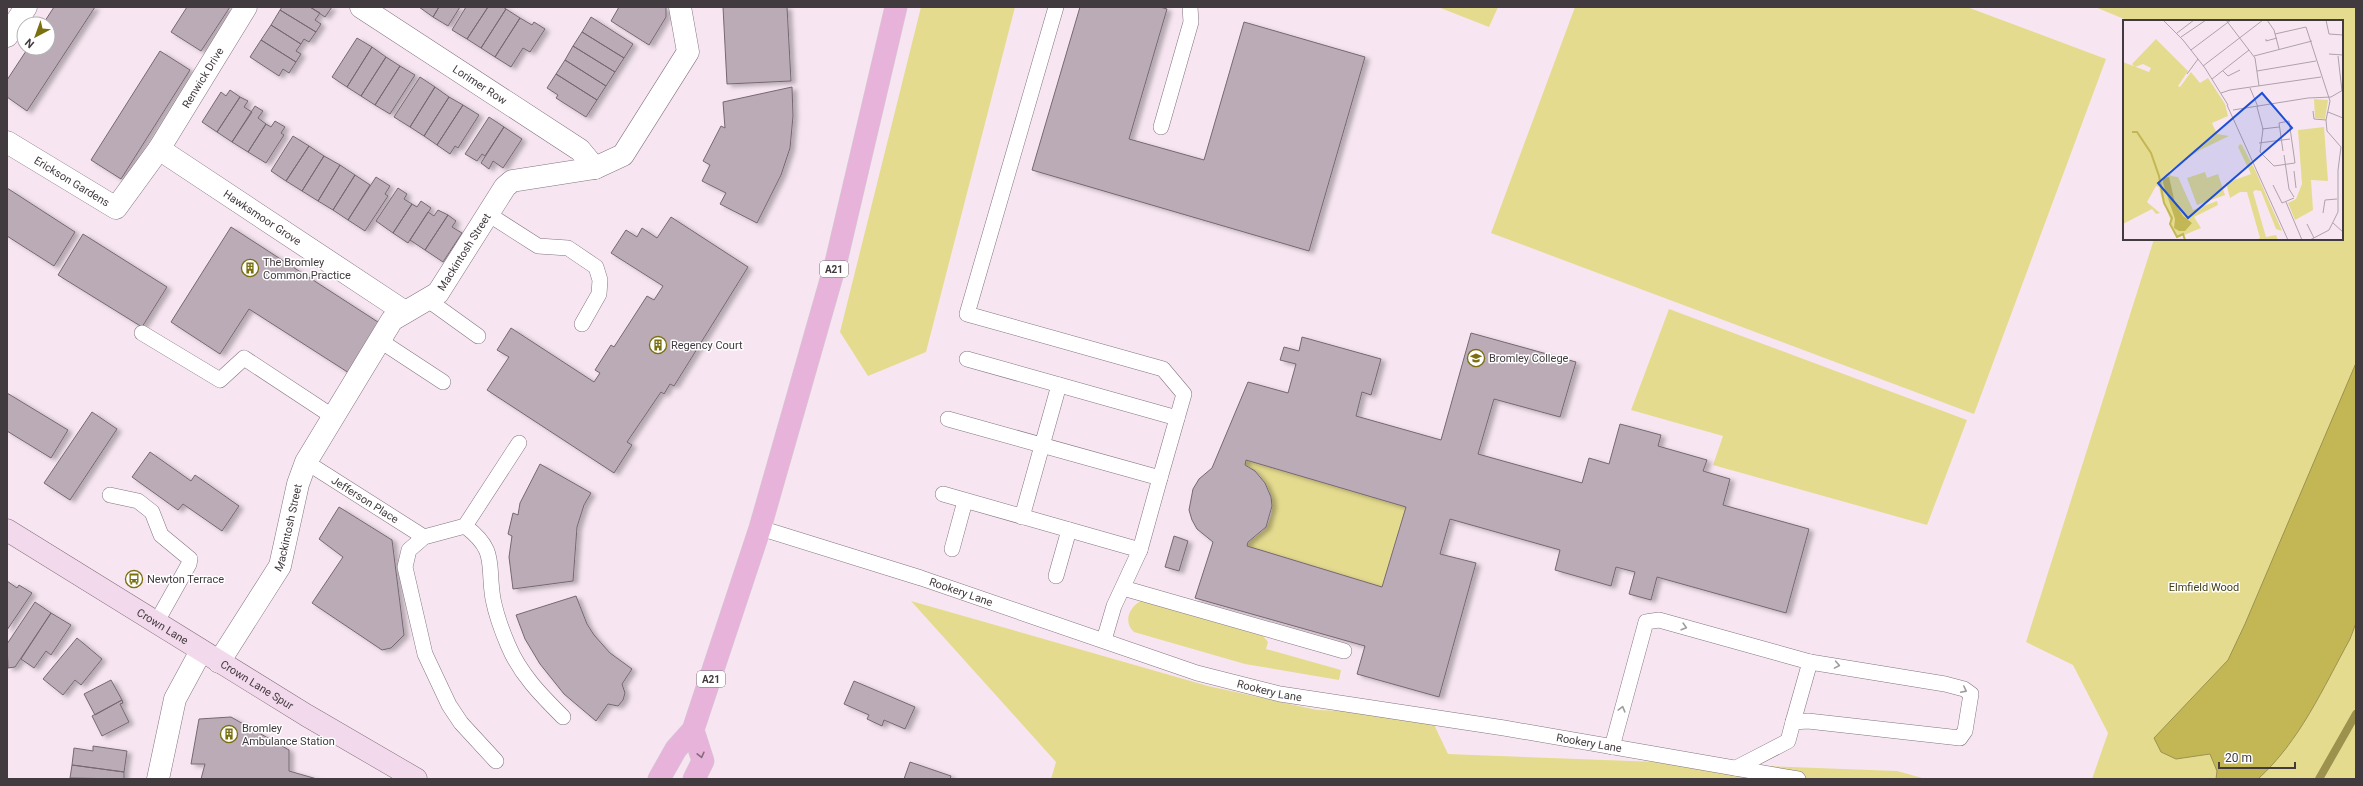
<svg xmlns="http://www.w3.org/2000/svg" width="2363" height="786" font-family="Roboto,sans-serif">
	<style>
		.green { fill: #e5db8f }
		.water { fill: #c3b755; stroke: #9c924e }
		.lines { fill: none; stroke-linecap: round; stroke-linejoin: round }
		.stream { stroke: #9c924e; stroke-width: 8 }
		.building { fill: #bbabb6; stroke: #766872; fill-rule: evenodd; filter: url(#shadow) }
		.lane-casing { stroke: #84747f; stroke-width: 16 }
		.street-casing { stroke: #84747f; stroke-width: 23 }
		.secondary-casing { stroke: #84747f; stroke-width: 23 }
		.primary-casing { stroke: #d1d0d1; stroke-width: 23 }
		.lane { stroke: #fff; stroke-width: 15 }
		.street { stroke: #fff; stroke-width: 22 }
		.secondary { stroke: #f3d9ec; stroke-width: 22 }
		.primary { stroke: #e8b3da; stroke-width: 22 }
		.oneway { stroke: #a09c9e }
		.oneway2 { stroke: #846a7c }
		.labels { text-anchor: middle; stroke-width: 3; stroke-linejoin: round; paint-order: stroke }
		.shield { fill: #fff; stroke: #7a7578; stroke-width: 1 }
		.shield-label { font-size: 10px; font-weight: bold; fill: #413a3e }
		.street-label { font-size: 11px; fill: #413a3e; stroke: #fff }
		.poi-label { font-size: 11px; fill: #413a3e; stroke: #fff; text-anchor: start }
		.park-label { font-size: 11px; fill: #413c12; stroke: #fff }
		.inset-river { fill: none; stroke: #c3b755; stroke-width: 2 }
		.inset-road { fill: none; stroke: #aea1a9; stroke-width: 1 }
		.view { fill: #1d4ed8; fill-opacity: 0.15; stroke: #1d4ed8; stroke-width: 2 }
		.inset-edge { fill: none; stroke: #413a3e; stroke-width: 2 }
	</style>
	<defs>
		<filter id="shadow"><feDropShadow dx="4.5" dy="2.5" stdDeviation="2" flood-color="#0004"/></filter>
	</defs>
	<rect width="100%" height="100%" fill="#f7e6f1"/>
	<path class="green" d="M921,7H1015L926,352L868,376L840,332Z
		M1438,7H1498L1489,27Z
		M1575,7H1967L2106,59L1974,414L1491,233Z
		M2095,7H2356V779H2092L2108,733L2073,665L2026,642L2154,239H2342V21H2129Z
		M1669,309L1967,420L1927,525L1713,465L1723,436L1631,410Z
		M1246,460L1406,507L1382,587L1247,546C1248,539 1261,535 1266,527C1280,505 1268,475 1245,465Z
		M911,601L1208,686L1317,710L1429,714L1448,754L1897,771L1926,779H1051L1056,762Z
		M1141,601L1263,636L1268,642L1266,649L1341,670L1339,680L1245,664L1134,632C1123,622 1129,607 1141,601Z"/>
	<path class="water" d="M2356,363V623L2350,639C2323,688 2300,741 2258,779H2216L2217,771L2210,754L2176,759L2161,752L2154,738L2228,660L2245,624Z"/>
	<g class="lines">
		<path class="stream" d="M2319,779L2356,714"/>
	</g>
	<path class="building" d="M54,7H95L27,111L7,97V80L28,48H48V24H43Z
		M187,7H230L201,51L171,32Z
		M282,7H310L320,13L315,20L321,24L316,32L280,10Z
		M310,7H332L325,17Z
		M419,7H439L433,17Z
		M439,7H460L448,26L433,17Z
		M466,7H488L467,39L452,30Z
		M488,7H503L506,9L481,48L467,39Z
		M619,7H666V17L649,45L611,21Z
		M723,7H787L791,81L727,84Z
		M1080,7H1160L1167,9L1129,139L1204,160L1244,22L1365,57L1309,251L1032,170Z
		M506,9L520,18L495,57L481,48Z
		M280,10L316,32L309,42L304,39L301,44L271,25Z
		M591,17L633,44L624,58L582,32Z
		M520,18L532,25L534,22L545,29L530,52L523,48L511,67L495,57Z
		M271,25L301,44L296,51L301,54L296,62L261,40Z
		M582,32L624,58L615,72L573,46Z
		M357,38L372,47L347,87L332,77Z
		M261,40L296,62L289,73L283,69L279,76L250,57Z
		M573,46L615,72L606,86L565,60Z
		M372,47L386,57L361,96L347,87Z
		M160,51L190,70L121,179L91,160Z
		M386,57L400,66L375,105L361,96Z
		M565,60L606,86L597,100L556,74Z
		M400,66L415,75L390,114L375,105Z
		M556,74L597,100L586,117L556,98L558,95L547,88Z
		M420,77L435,87L410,127L394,117Z
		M435,87L449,97L424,136L410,127Z
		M792,87L793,116L790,148L781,175L757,223L720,204L726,193L702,181L710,165L703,161L721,126L725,128L723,102Z
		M230,90L240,97L217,132L202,122L221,92L226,96Z
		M240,97L248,101L244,107L252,112L232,142L217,132Z
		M449,97L463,105L437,145L424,136Z
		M463,105L479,115L458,148L455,146L450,154L437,145Z
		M255,106L263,111L258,118L266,124L248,152L232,142Z
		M489,117L504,127L485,156L482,154L477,161L465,154Z
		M275,121L285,127L281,133L284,135L266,163L248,152L266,124L271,127Z
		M504,127L522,139L503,168L493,161L489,169L481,163Z
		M293,136L309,146L286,181L271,171Z
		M309,146L324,156L302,191L286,181Z
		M324,156L340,165L318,201L302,191Z
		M340,165L355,175L333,210L318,201Z
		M355,175L370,185L348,220L333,210Z
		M376,177L390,186L385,194L388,196L365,231L348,220Z
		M7,188L75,232L54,266L7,236Z
		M398,188L407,194L404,199L412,204L393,233L376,221Z
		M421,201L431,208L408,243L393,233L412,204L417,207Z
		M438,210L448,215L425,250L410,240L428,212L434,216Z
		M448,215L456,221L452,227L462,233L443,262L425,250Z
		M671,217L748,267L674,386L670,384L664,394L661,392L627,442L632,445L614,473L487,390L509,357L497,350L511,328L594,382L600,373L595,370L611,345L614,347L647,296L654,300L663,286L611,253L626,230L637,237L642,228L657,238Z
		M231,227L381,324L349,373L249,309L220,354L171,322Z
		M83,234L167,287L142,327L58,275Z
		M1471,333L1576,362L1560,417L1494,399L1478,454L1582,483L1589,458L1609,464L1620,424L1661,435L1658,446L1707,460L1703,471L1730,479L1723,505L1809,529L1786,613L1657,577L1651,600L1629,594L1635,572L1616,567L1611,586L1555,570L1560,550L1450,519L1440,554L1476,563L1439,697L1357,674L1365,646L1195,598L1213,542L1197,529L1192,520L1189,510L1193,489L1199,479L1212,468L1248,382L1288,393L1296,364L1280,360L1284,347L1299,351L1302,337L1381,359L1371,395L1362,392L1356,416L1441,440ZM1246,460L1406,507L1382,587L1247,546L1248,542L1266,527L1272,506L1271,497L1265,483L1255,471L1245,465Z
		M7,393L68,430L51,458L7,431Z
		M92,412L117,429L70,500L44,483Z
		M150,452L191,481L195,475L239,506L222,531L183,504L178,510L132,477Z
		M540,464L591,493L584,505L577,527L573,581L513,589L509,557L512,536L508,534L513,513L518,515L520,503Z
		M339,507L392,540L404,635L391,648L382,650L312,603L343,557L319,539Z
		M1174,536L1188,541L1179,571L1165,567Z
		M7,581L17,588L19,585L32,593L7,630Z
		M576,596L587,624L594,635L610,653L632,669L622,684L625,693L623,700L618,706L608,704L596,721L564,694L540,664L525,639L516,615Z
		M35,602L51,613L15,667L8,668L7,644Z
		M51,613L71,625L51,655L46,651L34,668L21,659Z
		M77,638L102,659L81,685L75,680L63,695L43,679Z
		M111,680L122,700L95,715L84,694Z
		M854,681L915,707L905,729L884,720L882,726L867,719L869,715L844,704Z
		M122,700L123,703L120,704L129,722L102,736L92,716Z
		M231,717L289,750V771L317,779H201L205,764H191L199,719Z
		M93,746L127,751L124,772L72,765L74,748L93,751Z
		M910,762L951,776L950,779H904Z
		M72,765L124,772V779L70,778Z"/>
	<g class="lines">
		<g class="lane-casing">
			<g id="lane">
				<path d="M1161,127L1191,22L1190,7"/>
				<path d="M488,214L538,246L568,248L596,267L600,280L599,294L582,324"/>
				<path d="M428,300L478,336"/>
				<path d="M142,333L220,380L244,358L332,416"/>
				<path d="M379,340L443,382"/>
				<path d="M967,359L1177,418"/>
				<path d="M948,419L1160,478L1184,394L1163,369L967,314L1056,7"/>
				<path id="s1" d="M306,462L424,537"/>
				<path d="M943,494L1140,550L1114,606L1104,640"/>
				<path d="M110,495L138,501L152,512L161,535L190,559L189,564L156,623"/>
				<path d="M1022,517L1059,385"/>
				<path d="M465,526C498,551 487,564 493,599C496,614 502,631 508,645C520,674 541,695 563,717"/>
				<path id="s2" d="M760,528L921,578L1197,673L1280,694L1504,728L1798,779"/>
				<path d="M952,549L965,501"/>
				<path d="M1140,550L1160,478"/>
				<path d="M1056,576L1069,530"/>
				<path d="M1123,588L1344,651"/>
				<path d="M1793,722L1810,662"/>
				<path d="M1612,747L1646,622L1659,620L1810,662L1945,684L1964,689L1971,694L1965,731L1960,738L1808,721L1793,722L1788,741L1736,768"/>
				<path d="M496,761L461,723L449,705L425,654L405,567L409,550L424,537L465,526L519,443"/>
			</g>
		</g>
		<g class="street-casing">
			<g id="street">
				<path id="s3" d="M361,7L580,150L595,168"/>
				<path d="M7,36L26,7"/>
				<path id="s4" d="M7,142L116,208L159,149L246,7"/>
				<path id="s5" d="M159,149L405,312"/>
				<path id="s6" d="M219,662L280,566L298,484L306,462L392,320L438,293L505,187L512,181L595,168L623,155L688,52L680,7"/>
				<path d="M158,779L175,699L201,651"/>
			</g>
		</g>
		<g class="secondary-casing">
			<g id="secondary">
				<path id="s7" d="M7,530L306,715L416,779"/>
			</g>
		</g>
		<g class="primary-casing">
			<path id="primary" d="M693,730L703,761L694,779
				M659,779L676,749L693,730L760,528L836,262L896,7"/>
		</g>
		<use href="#lane" class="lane"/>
		<use href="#street" class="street"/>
		<use href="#secondary" class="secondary"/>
		<use href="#primary" class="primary"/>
	</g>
	<defs><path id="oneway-chevron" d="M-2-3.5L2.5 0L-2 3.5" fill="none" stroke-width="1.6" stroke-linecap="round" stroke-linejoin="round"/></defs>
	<g class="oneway">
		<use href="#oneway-chevron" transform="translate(1684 627) rotate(16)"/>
		<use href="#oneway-chevron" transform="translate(1837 665) rotate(10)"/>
		<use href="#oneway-chevron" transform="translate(1964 690) rotate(27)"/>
		<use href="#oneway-chevron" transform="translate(1622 709) rotate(-75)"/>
	</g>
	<use class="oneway2" href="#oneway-chevron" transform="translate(701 755) rotate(76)"/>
	<defs>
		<g id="building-ring" transform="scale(0.9)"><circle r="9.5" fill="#fff" stroke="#7b7010" stroke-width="1.5"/><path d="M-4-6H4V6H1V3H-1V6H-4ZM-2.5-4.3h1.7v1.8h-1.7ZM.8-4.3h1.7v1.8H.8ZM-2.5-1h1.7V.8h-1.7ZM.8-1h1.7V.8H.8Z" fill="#7b7010"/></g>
		<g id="university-ring" transform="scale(0.9)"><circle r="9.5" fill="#fff" stroke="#7b7010" stroke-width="1.5"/><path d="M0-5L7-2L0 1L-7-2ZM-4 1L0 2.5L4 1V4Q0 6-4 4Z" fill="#7b7010"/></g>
		<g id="bus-ring" transform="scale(0.9)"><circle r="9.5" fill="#fff" stroke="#7b7010" stroke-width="1.5"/><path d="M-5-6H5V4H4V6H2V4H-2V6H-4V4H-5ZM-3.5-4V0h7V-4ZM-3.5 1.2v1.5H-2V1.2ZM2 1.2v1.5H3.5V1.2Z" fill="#7b7010"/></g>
	</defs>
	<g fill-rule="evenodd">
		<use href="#building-ring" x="250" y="268"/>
		<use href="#building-ring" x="658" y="345"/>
		<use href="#university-ring" x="1476" y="358"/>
		<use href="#bus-ring" x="134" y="579"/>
		<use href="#building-ring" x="229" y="734"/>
	</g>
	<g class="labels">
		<g class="shield">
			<rect x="820" y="261" width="28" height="16" rx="3"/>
			<rect x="697" y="671" width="28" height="16" rx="3"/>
		</g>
		<g class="shield-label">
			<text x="834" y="273">A21</text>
			<text x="711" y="683">A21</text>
		</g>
		<g class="street-label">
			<text dy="4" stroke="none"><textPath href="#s4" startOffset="284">Renwick Drive</textPath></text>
			<text dy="4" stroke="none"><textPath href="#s3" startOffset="142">Lorimer Row</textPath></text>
			<text dy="4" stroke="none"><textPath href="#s4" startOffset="76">Erickson Gardens</textPath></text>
			<text dy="4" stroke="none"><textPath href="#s5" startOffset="124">Hawksmoor Grove</textPath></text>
			<text dy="4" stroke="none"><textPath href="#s6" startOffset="489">Mackintosh Street</textPath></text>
			<text dy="4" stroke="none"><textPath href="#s1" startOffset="70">Jefferson Place</textPath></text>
			<text dy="4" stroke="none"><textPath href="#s6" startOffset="153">Mackintosh Street</textPath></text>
			<text dy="4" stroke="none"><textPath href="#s2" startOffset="211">Rookery Lane</textPath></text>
			<text dy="4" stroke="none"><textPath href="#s7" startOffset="183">Crown Lane</textPath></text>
			<text dy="4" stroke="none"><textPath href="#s7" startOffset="294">Crown Lane Spur</textPath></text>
			<text dy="4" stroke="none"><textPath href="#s2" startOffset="535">Rookery Lane</textPath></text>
			<text dy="4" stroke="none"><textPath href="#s2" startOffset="859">Rookery Lane</textPath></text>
		</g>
		<g class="poi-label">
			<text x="263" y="266">The Bromley<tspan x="263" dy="13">Common Practice</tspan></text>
			<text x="671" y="349">Regency Court</text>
			<text x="1489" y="362">Bromley College</text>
			<text x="147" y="583">Newton Terrace</text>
			<text x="242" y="732">Bromley<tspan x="242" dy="13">Ambulance Station</tspan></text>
		</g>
		<g class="park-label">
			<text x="2204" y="591">Elmfield Wood</text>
		</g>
	</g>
	<g transform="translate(2123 20)">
		<rect width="220" height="220" fill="#f7e6f1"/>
		<path d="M33,19L65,51L55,66L57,67L68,52L77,63L85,58L102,84L105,96L89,103L94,114L106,116L77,130L46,151L48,156L55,157L70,190L94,181L95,185L71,197L78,208L54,218L47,205L48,201L38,176L36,167L33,166L24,182L37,193L33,194L29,189L0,204V42L26,52L28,48L20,44L12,47L9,44ZM191,79L205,80L202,99L192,98ZM201,107L205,161L188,160L190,190L172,200L165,183L173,179L179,164L175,110ZM117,124L119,125L133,152L159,211L153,209L138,171L132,170L130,172L143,217L153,215L155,220H132L137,218L124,172H117L107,178L103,163L128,154L115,127ZM82,152L84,158L95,154L102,175L74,185L64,158Z" fill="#e5db8f"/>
		<path d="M46,157L52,183L60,196L69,203L62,211H56L51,208L52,199L40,163V158Z" fill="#c3b755"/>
		<path class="inset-river" d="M9,112H14L28,133L36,156L41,183L49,198L47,204L54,217L60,214L62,220"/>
		<path class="inset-road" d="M40,0L60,20L82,48L105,85M103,0L132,38L136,66M144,0L151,10L156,29M203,0L206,14L220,15M183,7L207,81L203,100L204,111L218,127L215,150V192L206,210L187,220M54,13L71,0M152,14L183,7M58,17L83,0M143,19V21L154,18M68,30L108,0M206,34L220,35M131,36L189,21M215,36L219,71M80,46L140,0M100,51L105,56L117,50M134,51L193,41M64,54L75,39M89,59L126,30M127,68L135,87M98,73L107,70L198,57M104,85L165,220M134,87L140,109L137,132L151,146L172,143L166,101L156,103L160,131M110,90L185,78L208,77L220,70M190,91L191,99L203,100M205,92L220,98M139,109L156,107M136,123L167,119M161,135L166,169L171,177M171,151L173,168M150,165L159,183L171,178M163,182L179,220M200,193L202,180L214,179M210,203L220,212M184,204L191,218"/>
		<path class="view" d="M139,73L169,108L65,198L35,163Z"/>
		<rect width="220" height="220" class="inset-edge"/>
	</g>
	<rect width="2363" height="786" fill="none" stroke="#413a3e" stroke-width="16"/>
	<g transform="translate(36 36) rotate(221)"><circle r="19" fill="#ffffff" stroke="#b3b0b2"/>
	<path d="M0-3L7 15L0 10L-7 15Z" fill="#7b7010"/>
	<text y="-6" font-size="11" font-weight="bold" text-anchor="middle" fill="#413a3e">N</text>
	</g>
	<path d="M2219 762v6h76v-6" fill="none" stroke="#413a3e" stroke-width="2"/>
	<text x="2225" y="762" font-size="12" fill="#413a3e" stroke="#ffffff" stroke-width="3" paint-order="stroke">20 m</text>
</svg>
